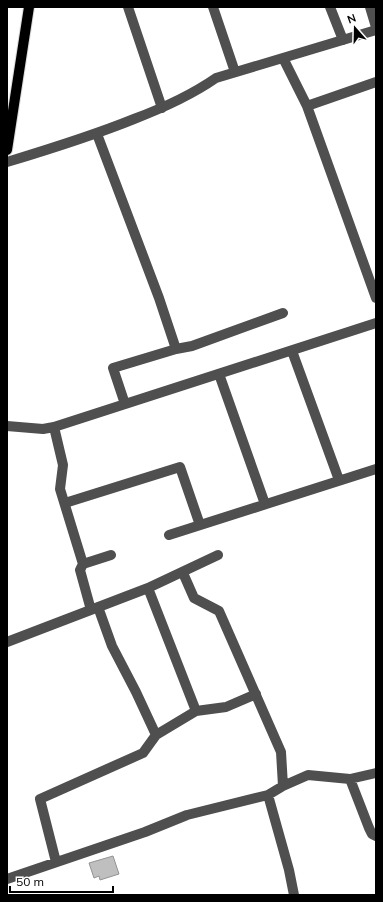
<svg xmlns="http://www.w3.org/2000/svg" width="383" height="902" font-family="Mulish,sans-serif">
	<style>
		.building { fill: #bfbfbf; stroke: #939393 }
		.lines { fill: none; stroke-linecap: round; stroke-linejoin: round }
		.major-casing { stroke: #dbdbdb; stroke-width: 12 }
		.minor { stroke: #4f4f4f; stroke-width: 10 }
		.major { stroke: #000; stroke-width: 10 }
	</style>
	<rect width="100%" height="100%" fill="#fff"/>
	<path class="building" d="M113,856L119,874L100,880L99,876L94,878L89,863Z"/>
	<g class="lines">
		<g class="major-casing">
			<path id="major" d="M7,150L29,7"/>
		</g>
		<path class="minor" d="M128,7L162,108
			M213,7L235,72
			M330,7L343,40
			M370,7L376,27
			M283,58L307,106L376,298
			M307,106L376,82
			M97,134L159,298L176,349L192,346L283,313
			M7,162C50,149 92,136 134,119C163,108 190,96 216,78L376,30
			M292,351L339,480
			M219,374L265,504
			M125,404L113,368L176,349
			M7,426L43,429L54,427L376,323
			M54,427L63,465L60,489L83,564L111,555
			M65,503L180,467L200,525
			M169,535L376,469
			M83,564L80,570L91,610
			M183,573L194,598L219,611L281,752L283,786
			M148,588L196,711
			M98,607L112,646L136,692L156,735
			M7,642L148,588L218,555
			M350,779L369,828L372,834L376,836
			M268,795L289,870L294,895
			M56,862L40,799L143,753L156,735L196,711L226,707L256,694
			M7,879L145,832L187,815L268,795L283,786L308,775L350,779L376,773"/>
		<use href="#major" class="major"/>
	</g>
	<rect width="383" height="902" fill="none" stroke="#000000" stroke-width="16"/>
	<g transform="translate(355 28) rotate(340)" stroke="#ffffff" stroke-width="3" paint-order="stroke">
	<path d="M0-3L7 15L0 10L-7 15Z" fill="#000000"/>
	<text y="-6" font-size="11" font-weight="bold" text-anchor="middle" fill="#000000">N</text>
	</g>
	<path d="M10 886v6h103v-6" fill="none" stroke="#000000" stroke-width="2"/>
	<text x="16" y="886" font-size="12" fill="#000000" stroke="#ffffff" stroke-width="3" paint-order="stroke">50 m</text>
</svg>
